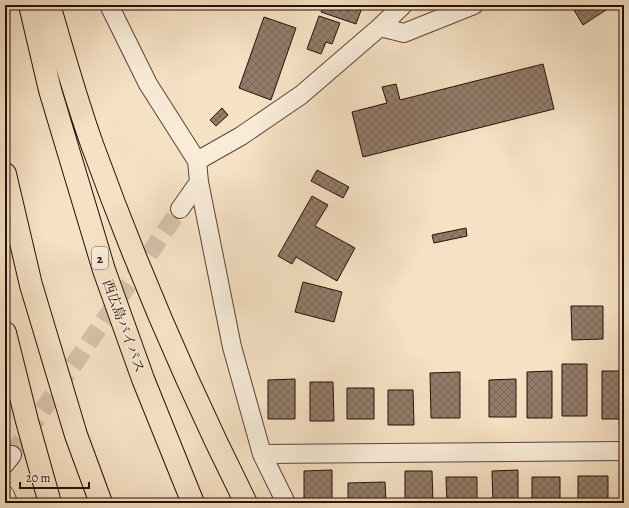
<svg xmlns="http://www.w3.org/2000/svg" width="629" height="508" font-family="Alegreya,'Noto Serif JP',serif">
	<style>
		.building { fill: url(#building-cross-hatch); stroke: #280e06 }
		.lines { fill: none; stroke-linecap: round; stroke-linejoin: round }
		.street-tunnel { stroke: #d6c1a8; stroke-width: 18; stroke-dasharray: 18 9; stroke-linecap: butt }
		.street-casing { stroke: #5b4336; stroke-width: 20 }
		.highway-casing { stroke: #280e06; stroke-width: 24 }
		.street { stroke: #f8ecd9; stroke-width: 18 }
		.highway { stroke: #f5e1c4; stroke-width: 22 }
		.labels { text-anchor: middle; stroke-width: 3; stroke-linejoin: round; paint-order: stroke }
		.shield { fill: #f8ecd9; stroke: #665145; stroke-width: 1 }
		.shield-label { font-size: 13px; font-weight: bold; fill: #280e06 }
		.street-label { font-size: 14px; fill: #280e06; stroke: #f8ecd9 }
	</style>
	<defs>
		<pattern id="building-cross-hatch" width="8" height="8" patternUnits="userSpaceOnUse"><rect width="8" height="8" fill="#937c69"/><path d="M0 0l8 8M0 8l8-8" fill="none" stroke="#786454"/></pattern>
	</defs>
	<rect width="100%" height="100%" fill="#f5e1c4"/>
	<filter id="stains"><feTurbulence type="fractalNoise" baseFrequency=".005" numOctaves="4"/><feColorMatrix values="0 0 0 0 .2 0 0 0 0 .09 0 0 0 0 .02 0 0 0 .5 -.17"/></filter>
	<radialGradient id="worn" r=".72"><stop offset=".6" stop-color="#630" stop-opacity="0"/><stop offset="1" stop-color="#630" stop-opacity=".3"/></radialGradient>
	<path class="building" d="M324,5H363L356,24L321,12Z
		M571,5H612V6L583,25Z
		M319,16L340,23L332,44L326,42L321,54L307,49Z
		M264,17L296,28L271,100L239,88Z
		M543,64L554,109L363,157L352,112L387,103L382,87L396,84L400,100Z
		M222,108L228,115L216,126L210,120Z
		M317,170L349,187L343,198L311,181Z
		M312,196L328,205L315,226L355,248L337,281L296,257L292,264L278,256Z
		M466,228L467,236L434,243L432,235Z
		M303,282L342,292L334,322L295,312Z
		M571,306H603V339L572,340Z
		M562,364H587V416H562Z
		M552,371V418H527V372Z
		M602,371H624V419H602Z
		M460,372V418H431L430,373Z
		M295,379V419H268V380Z
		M516,379V417H489V380Z
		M310,382H333L334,421H310Z
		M347,388H374V419H347Z
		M388,390H413L414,425H388Z
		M332,470V503H304V471Z
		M518,470V503H493L492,471Z
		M405,471H432L433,503H405Z
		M578,476H608V503H578Z
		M446,477H477V503H447Z
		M532,477H560V503H532Z
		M385,482L386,503H348V483Z"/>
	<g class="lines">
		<path class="street-tunnel" d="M12,455L180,209"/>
		<g class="street-casing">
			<path id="street" d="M109,5L148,84L197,161L199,182L232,347L262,454L286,503
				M380,27L404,33L474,5
				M197,161L241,136L301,95L380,27L403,5
				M180,209L199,182
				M262,454L624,451
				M5,464L12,455
				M5,495L8,503"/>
		</g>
		<g class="highway-casing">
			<path id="highway" d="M30,5L50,90L104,270L143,379L193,503
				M49,5C63,52 76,100 93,147C137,268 188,387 246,503
				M5,174L31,285L76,435L101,503
				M5,333L27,421L50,503"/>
		</g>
		<use href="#street" class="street"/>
		<use href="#highway" class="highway"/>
	</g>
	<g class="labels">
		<rect class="shield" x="92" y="247" width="16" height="22" rx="3"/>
		<g class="shield-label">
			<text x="100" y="263">2</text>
		</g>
		<g class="street-label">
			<text transform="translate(124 326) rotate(70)" y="5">西広島バイパス</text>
		</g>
	</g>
	<rect width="629" height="508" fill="none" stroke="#f5e1c4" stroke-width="20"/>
	<rect x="6" y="6" width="617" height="496" fill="none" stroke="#280e06" stroke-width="2"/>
	<rect x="10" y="10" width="609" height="488" fill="none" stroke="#280e06"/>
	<path d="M20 482v6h69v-6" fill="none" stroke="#280e06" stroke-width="2"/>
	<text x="26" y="482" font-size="12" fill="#280e06" stroke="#f8ecd9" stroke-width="3" paint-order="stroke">20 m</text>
	<rect width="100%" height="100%" filter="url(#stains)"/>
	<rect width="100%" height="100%" fill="url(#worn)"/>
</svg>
